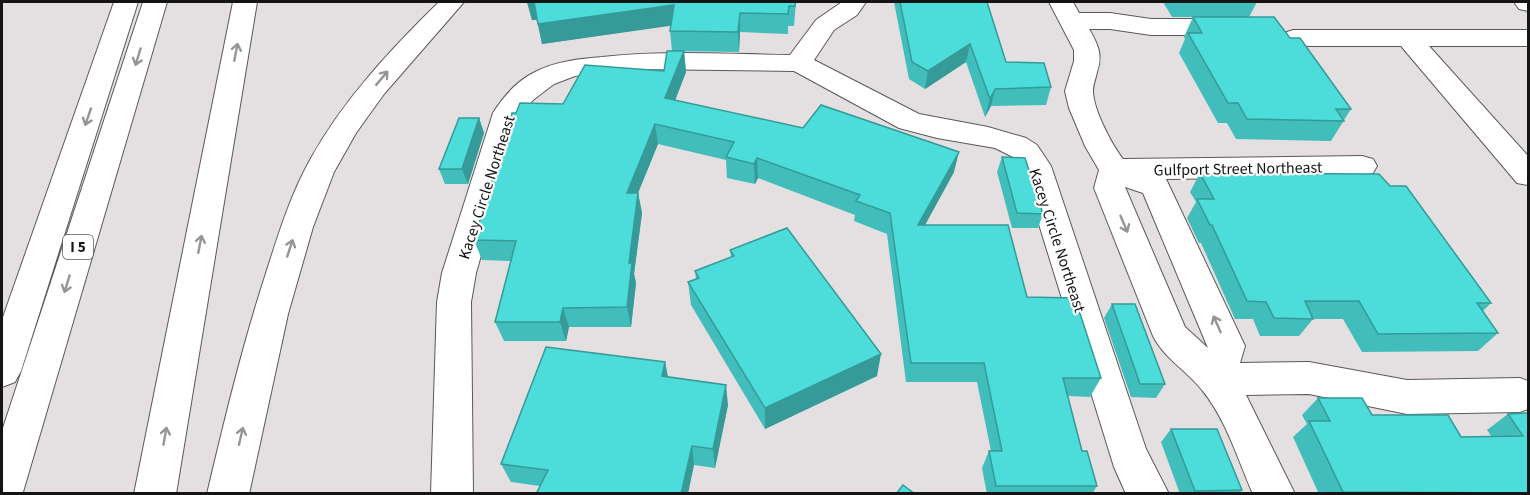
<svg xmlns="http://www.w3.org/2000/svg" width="1530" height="495" font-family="'Source Sans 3',sans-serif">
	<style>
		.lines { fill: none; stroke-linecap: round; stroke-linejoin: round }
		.minor-casing { stroke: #5c5858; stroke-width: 2 }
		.highway-casing { stroke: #5c5858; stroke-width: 2 }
		.minor { fill: #fff; fill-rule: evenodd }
		.highway { fill: #fff; fill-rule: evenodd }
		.wall { fill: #41bdbb }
		.shaded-wall { fill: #359a98 }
		.building { fill: #4cdcd9; stroke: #359a98; stroke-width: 1.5 }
		.oneway { stroke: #969595 }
		.labels { text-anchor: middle; stroke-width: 4.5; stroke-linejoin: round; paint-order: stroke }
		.shield { fill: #fff; stroke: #5b5a5a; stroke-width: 1.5 }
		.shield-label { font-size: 15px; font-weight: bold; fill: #151414 }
		.street-label { font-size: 16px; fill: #151414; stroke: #fff }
	</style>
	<rect width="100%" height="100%" fill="#e4dfe0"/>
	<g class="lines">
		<g class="minor-casing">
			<path id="minor" d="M842,2H866L857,15L834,30L814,60L919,114L988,127L1026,138L1037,145L1051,166L1146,449L1169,494H1126L1114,467L1021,166L1015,158L995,148L937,138L899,128L794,71L638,69L575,76L554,84L533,100L521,115L476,273L471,302L473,494H431L437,302L442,273L493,113C503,97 518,80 535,72C556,61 579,59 602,57C664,50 728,54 790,55L816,20Z
				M1049,2H1073L1079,13H1110L1151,19H1233L1242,22L1246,27L1242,32L1233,35H1151L1110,29H1089C1098,44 1103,55 1097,72C1096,78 1093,84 1093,91C1093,109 1112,145 1123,159L1362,156L1373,159L1377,166L1373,173L1362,176L1166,179L1245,346L1240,363L1309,362L1407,380L1520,378L1528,381V409L1520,412L1407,414L1309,394L1246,395L1295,494H1253C1238,460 1226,419 1202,390C1187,371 1164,358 1153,336L1094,188L1099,170L1085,146L1069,108L1065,91L1074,61V50ZM1125,187L1143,193L1208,348L1185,327Z
				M1514,2H1528V11L1519,9Z
				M1293,30H1528V46H1429L1528,156V185L1517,183L1401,46H1293L1284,43L1280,38L1284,33Z"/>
		</g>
		<g class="highway-casing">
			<path id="highway" d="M114,2H138L21,371L15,382L2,387V320Z
				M143,2H167L23,492L2,494V431Z
				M233,2H257L176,494H134Z
				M439,2H464L384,94L356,133L334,172L313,227L288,314L249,494H207C225,418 243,343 267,270C279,232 291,194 310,160C343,100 391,49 439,2Z"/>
		</g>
		<use href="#minor" class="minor"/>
		<use href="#highway" class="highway"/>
	</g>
	<path class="wall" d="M527,2H796L794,26H788V34L740,32L739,52L672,51L670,31L671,25L542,44L537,20H532Z
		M894,2H987L1006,62L1051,87L1046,105L991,106L985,117L966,62L925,89L909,79Z
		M1163,2H1257L1249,17H1172Z
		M1193,17L1290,38L1351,109L1331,141L1236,139L1227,123H1218L1179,53L1185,39L1184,37Z
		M684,51L686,72L675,100L954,172L925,225L1027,297L1101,378L1090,397L1068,396L1082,451L1097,486L1092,494H987L982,468L989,451H991L977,382H906L887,234L854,221L855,215L758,178L755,184L727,178L726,160L658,144L638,193L642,213L634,274L636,283L631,327H569L566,341H504L495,322L511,261L482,260L474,240L516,113L563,104L664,71Z
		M479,118L484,133L468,184H445L439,169Z
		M1002,157L1043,214L1038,228H1012L997,172Z
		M1200,173L1491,303L1483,311L1498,333L1478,351L1362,352L1343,319H1313L1299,336H1260L1253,319H1235L1201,243H1199L1187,218L1196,202L1190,192Z
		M730,250L877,376L765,429L691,305L688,282L696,279L695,271L731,257Z
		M1112,304L1165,384L1156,398L1131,397L1104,318Z
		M665,362L668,377L728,405L715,468L694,465L540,486L511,482L501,464Z
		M1318,398L1372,415L1461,437L1491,436L1487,430L1508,414L1528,413V494H1319L1293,437L1307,424L1302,415Z
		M1171,429L1242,490L1239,494H1180L1161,442Z"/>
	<path class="shaded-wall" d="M527,2H535L539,20H532Z
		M674,5L676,25L542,44L538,24Z
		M740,13V32L739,52L738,32Z
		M970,44L966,62L925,89L928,71Z
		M684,51L686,72L668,119L665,98Z
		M995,89L991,106L985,117L990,99Z
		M479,118L484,133L468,184L462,169Z
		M655,124L658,144L638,193L642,213L634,274L636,283L631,327L627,307L629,263L627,193Z
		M959,152L954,172L914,245L918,225Z
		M757,158L758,178L755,184L754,164Z
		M563,308L569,327L566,341L560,322Z
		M881,354L877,376L765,429V408Z
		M665,362L669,383L662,376Z
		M726,385L728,405L715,468L713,449Z
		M692,446L694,465L688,494H681Z"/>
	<path class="building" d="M534,2H795V6H789L788,14L740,13L738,32L670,31L674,5L538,24Z
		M900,2H987L1006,62L1044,63L1051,87L995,89L990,99L970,44L928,71L912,62Z
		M1193,17H1274L1290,38H1300L1351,109H1336L1344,121L1247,119L1238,103H1228L1188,33H1202Z
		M667,51H684L665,98L803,128L821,105L959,152L918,225H1008L1027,297L1075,298L1101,378H1063L1082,451H1087L1097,486H996L989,451H1002L984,363H911L890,213L856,201L860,195L757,158L754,164L726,157L734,142L655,124L627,193H638L629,263H632L627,307L563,308L560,322H495L516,241L474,240L512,113H516L520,103L563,104L585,65L664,71Z
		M459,118H479L462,169H439Z
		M1002,157L1025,158L1043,214L1017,213Z
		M1200,173L1379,174L1390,186H1406L1491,303H1477L1498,333L1378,334L1359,301H1305L1313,319L1274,318L1266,302L1247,301L1212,225H1210L1197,199H1214Z
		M787,228L881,354L765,408L688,282L699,278L695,271L734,256L730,250Z
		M1112,304H1135L1165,384H1140Z
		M546,347L665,362L662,376L726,385L713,449L692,446L681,494H536L548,470L501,464Z
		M1318,398H1362L1372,415H1448L1461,437L1523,436L1508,414L1528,413V493L1343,492L1309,421H1330Z
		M1171,429H1217L1242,490L1195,491Z
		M903,485L915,494H896Z"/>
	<defs><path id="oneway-shaft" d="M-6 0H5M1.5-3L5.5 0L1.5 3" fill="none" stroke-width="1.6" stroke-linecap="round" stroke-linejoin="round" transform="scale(1.5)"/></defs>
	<g class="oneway">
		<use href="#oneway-shaft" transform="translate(236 52) rotate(-79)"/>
		<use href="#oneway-shaft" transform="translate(138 57) rotate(107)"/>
		<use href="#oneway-shaft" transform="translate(382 78) rotate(-50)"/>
		<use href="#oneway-shaft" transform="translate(88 117) rotate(109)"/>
		<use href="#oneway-shaft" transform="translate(1124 224) rotate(67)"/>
		<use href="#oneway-shaft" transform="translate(200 244) rotate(-79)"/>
		<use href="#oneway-shaft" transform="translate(290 248) rotate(-72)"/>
		<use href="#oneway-shaft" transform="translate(67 284) rotate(107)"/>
		<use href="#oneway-shaft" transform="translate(1217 324) rotate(-114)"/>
		<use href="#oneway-shaft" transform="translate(165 436) rotate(-80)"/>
		<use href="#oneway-shaft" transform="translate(241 436) rotate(-77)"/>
	</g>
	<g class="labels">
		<rect class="shield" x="63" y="235" width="30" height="24" rx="4.5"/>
		<g class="shield-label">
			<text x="78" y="252">I 5</text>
		</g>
		<g class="street-label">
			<text transform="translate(1238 168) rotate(-1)" y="6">Gulfport Street Northeast</text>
			<text transform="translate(486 187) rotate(-72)" y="6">Kacey Circle Northeast</text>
			<text transform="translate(1058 240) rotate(72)" y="6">Kacey Circle Northeast</text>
		</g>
	</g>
	<rect width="1530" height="495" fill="none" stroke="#151414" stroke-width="6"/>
</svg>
